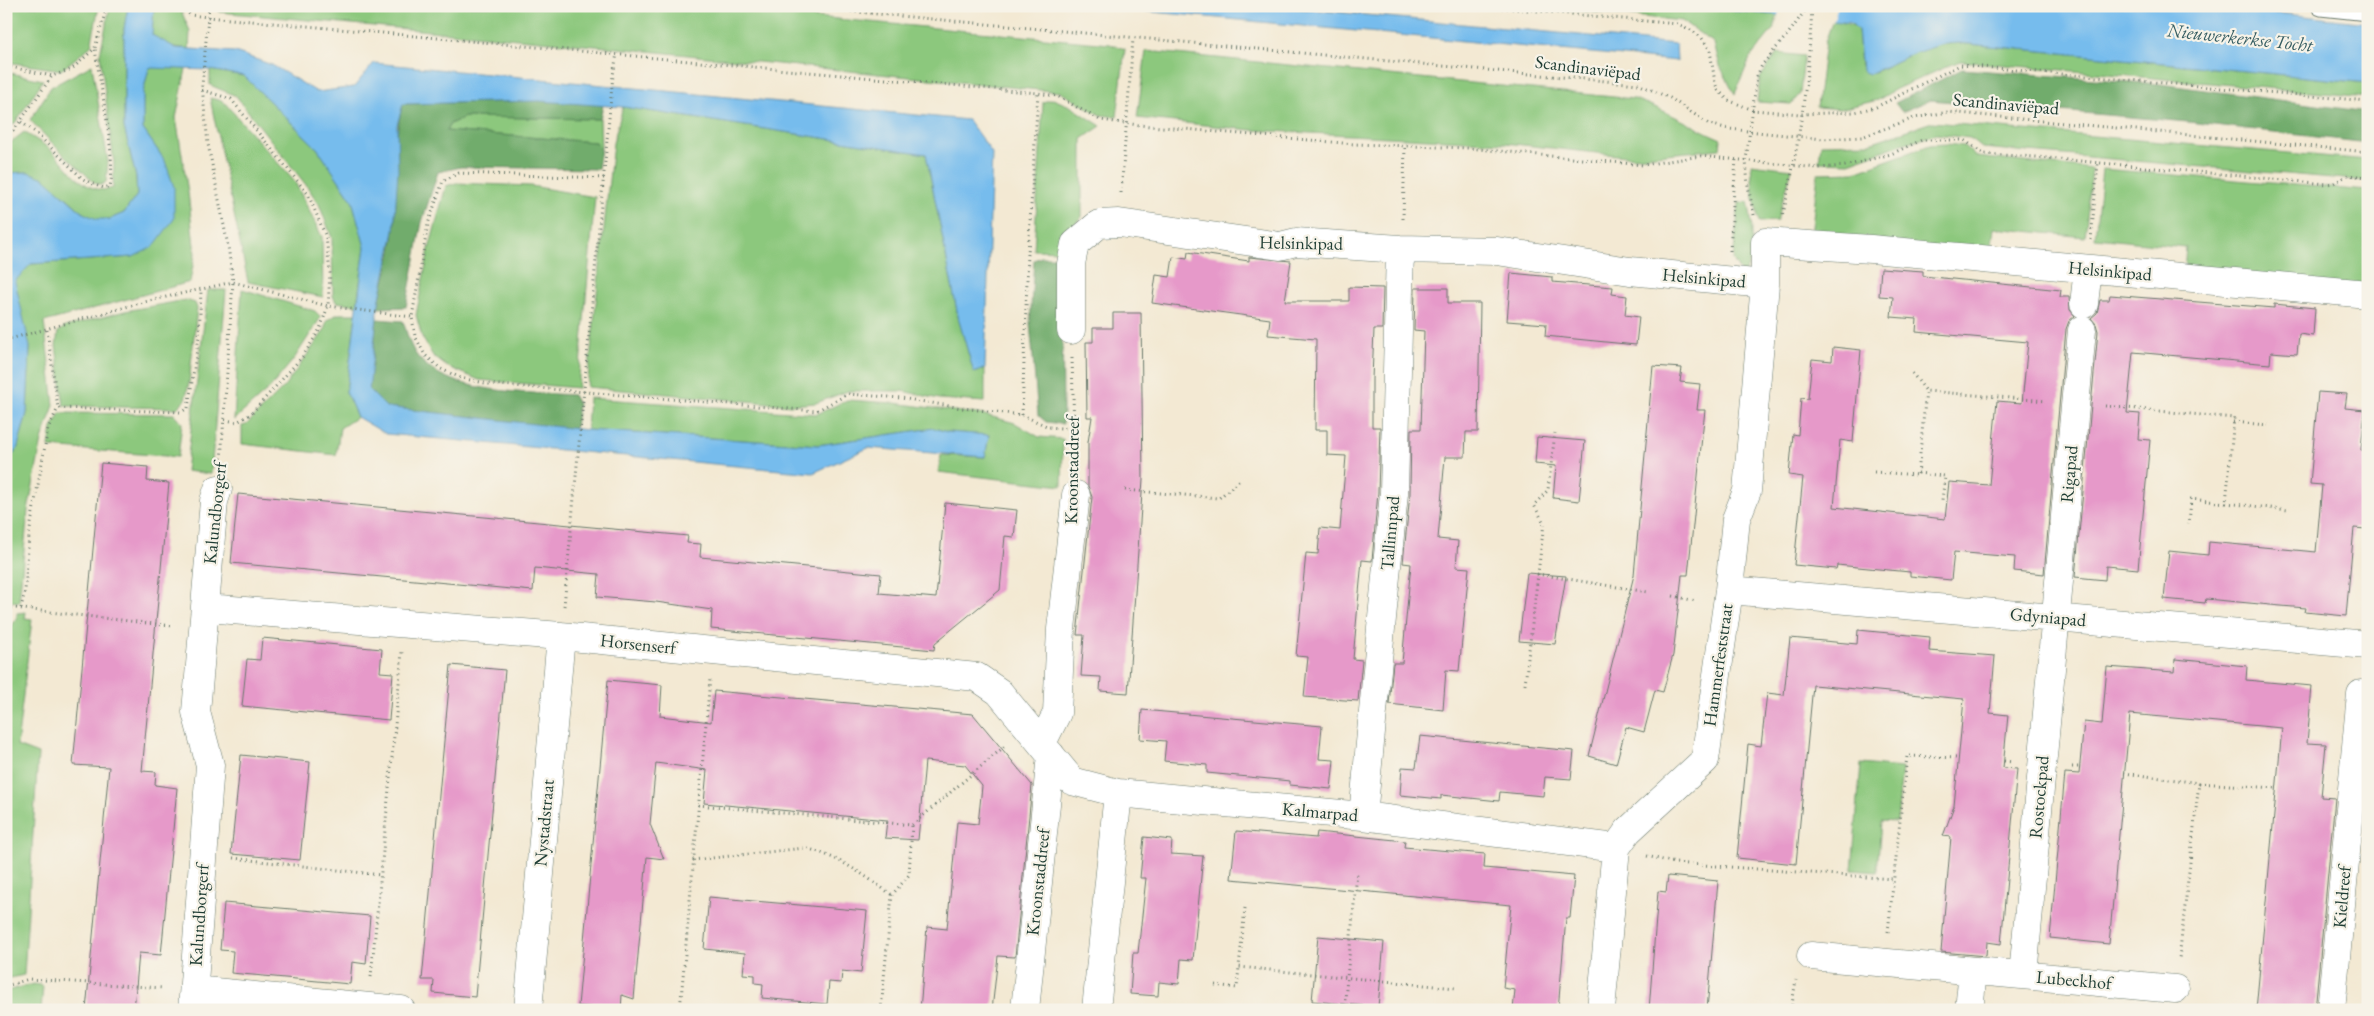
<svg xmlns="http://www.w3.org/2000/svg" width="2374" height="1016" font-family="'EB Garamond',serif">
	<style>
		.green { fill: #8cc87d; stroke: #568258 }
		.forest { fill: #71ac6c; stroke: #487450 }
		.water { fill: #76bced; stroke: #4a7c90 }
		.pier { fill: #f3e9d3 }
		.building { fill: #e699c9 }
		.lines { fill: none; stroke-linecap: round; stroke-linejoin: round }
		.lane-casing { stroke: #69796c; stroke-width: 21 }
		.street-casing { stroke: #69796c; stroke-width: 29 }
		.path { stroke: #69796c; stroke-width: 3; stroke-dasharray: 1 4; stroke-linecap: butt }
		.lane { stroke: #fff; stroke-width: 19 }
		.street { stroke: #fff; stroke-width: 28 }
		.labels { text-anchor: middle; stroke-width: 4.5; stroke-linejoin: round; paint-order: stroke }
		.street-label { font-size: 18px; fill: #1f3d34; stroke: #f7f3e8 }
		.water-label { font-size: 19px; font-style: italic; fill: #355d62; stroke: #f7f3e8 }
	</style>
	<rect width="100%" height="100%" fill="#f7f3e8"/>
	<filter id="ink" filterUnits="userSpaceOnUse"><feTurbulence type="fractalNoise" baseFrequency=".02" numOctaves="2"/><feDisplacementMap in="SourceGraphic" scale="10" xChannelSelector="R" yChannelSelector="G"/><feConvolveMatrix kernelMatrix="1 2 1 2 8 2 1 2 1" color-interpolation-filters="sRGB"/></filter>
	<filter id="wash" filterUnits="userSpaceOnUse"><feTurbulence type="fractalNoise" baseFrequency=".0096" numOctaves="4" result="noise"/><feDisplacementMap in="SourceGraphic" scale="20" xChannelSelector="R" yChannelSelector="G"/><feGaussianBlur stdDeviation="1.12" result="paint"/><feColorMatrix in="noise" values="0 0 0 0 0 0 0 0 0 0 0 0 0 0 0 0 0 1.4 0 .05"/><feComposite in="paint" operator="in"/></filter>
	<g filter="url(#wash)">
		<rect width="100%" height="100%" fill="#f3e9d3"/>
		<path class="green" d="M6,6H99L91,46L61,70L6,62Z
			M110,6H128L124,29V127L136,177L137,195L124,213L110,219L97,220L83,213L66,197L28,172L6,173V146L24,132C33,138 45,144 53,152C70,168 86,197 113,188L114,163L100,54Z
			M154,6H179L190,31L189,49L169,46L152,35Z
			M220,6H695L1110,44L1125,49L1117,117L1100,115L1060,92L617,48L219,12Z
			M1535,6H1690L1778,15L1774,28L1750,58L1735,94L1720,66L1714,43L1682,21Z
			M1833,20L1855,26L1858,30L1861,66L1873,73C1901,59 1927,44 1959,43L2368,83V97L1960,61L1896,89L1878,100L1840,109L1817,107L1825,42Z
			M1146,51L1634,99C1666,110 1691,126 1721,139L1720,149L1634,157L1505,143L1251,130L1137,118Z
			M1777,53L1804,56L1800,94L1791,104L1757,102L1760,78Z
			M92,65L108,162L106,182L101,185L94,182L57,148L30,120L51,87Z
			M160,67L186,69L176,118L188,192L195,254L190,282L44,322L54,405L42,440L28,510L19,602L6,601V477L10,458L17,450L27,413L30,348L14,281L31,264L133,257L165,161L143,129V92L149,68Z
			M210,70L244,76L317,148L352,200L365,247L357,305L336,302L333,296L332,238L319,204L306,185L236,96L210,85Z
			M6,72L43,80L16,122L6,132Z
			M210,98L223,101L295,182L322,237L323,297L248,282Z
			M1053,99L1070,106L1101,126L1082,139V217L1064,234L1062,251L1034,250L1043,102Z
			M623,107L926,154L959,321L974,373L985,368V402L939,399L902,391H848L816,403L791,405L587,387L613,143Z
			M465,117L600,119L601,148L595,142L446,131L450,124Z
			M1932,122L2368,160V181L1982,148L1970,138L1936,134L1902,144L1849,163L1819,162L1821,144L1870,143Z
			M1947,144L1964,146L1976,157L2092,169L2085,237L1994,228L1991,253L1811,236L1818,173L1855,172L1930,145Z
			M1751,164L1792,169L1777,221L1759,222L1753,193Z
			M2102,169L2368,191V288L2184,271L2186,247L2095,238Z
			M456,183L531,186L595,197L578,388L479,380L446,366L433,356L422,337L416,315L429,249L446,186Z
			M1748,202C1752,217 1757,265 1742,274L1733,260L1739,203Z
			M242,289L315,311L321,317L294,359L269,389L234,420Z
			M208,290H226L211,474L186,471Z
			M186,300L195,303L197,308L189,383L185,400L177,408L64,406L56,346L58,332L65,327L125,311Z
			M338,314H356L346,392L357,417L340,428L336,455L242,444V426L246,425L285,386L324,331L327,320Z
			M589,398L817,414L847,400L894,403L985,415L1015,423L1039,437L1063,439L1062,486L938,472L941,455L985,457L989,435L947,432L934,428L818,445L587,430Z
			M60,413L174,414L182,423L178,457L49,447L52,428Z
			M26,612L25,618L32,619L17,746L38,754L24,975L6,979V627H11L17,618V613Z
			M1861,764L1902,768L1897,822L1881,821L1877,872L1852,870Z
			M34,984L43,986L41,1010H6V991Z"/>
		<path class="forest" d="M1962,69L2160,84L2368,112V143L2188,122L1930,100L1902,112L1895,103Z
			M539,101L603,105L600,119L465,117L450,124L446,131L595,142L601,148L598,169L461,167L438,172L422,222L406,307L378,308C383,283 392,256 394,230C399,188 391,143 403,104Z
			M1041,257H1062L1063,424L1046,422L1038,415L1030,323L1034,260Z
			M377,319L403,321C407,333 410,347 418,357C449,395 529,392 573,395L578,404L575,429L386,407L369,390Z"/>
		<path class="water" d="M128,6H154L152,35L176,48L235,52L272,65L317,92L354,87L374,63L968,120L992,153L985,368L974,373L959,321L926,154L623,107L539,101L403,104L397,125L398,170L394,231L378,308L369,390L386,407L587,430L818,445L934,428L947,432L989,435L985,457L868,448L813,473L386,434L357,417L346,392L365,247L352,200L317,148L244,76L210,70L149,68L143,92V129L165,161L174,187V219L153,247L133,257L31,264L15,281L30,347L27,413L17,450L10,458L6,477V173L28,172L44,178L83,213L97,219H110L124,213L137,195L136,177L124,127V29Z
			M1089,6H1270L1676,44L1677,61Z
			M1690,6H2214L2368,23V83L1959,43L1943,44L1912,54L1869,74L1862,71L1858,30L1851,23Z"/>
		<path class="pier" d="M1781,6H1838L1833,22L1777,18Z"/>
		<g id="blocks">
			<path class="building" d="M1188,252L1249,261V257L1291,261L1285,301H1349V287L1383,288L1382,329H1374L1372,379V427H1380L1378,492L1372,561L1362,560L1353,659L1362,660L1358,701L1304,697L1308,657L1296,656L1306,553L1318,554L1320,528L1340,530L1346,456L1327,455V430H1315L1316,339L1268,335L1270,319L1152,303L1156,275L1170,277L1173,257L1187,259Z
				M1881,268L1923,271V276L2061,290L2060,297H2069L2070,310L2075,316L2069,321L2066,329L2044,574L2014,571L2015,557L1954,552L1951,580L1910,576V572L1837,565L1836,569L1794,565L1803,477L1789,475L1793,434L1798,435L1801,398L1808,399L1812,359L1832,361L1833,347L1861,350L1853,442L1840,440L1834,507L1945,519L1949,482L1989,485L1997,401L2022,403L2028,342L1916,332L1917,319L1891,317L1893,297L1879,296Z
				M1511,273L1552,277V282L1613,287L1612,294L1627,296L1625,315L1639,317L1636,345L1545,336L1546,324L1507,321Z
				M1415,288H1448V303H1480L1478,432H1466L1465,457H1445L1438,539L1458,541L1456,567L1469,568L1459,671L1446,670L1443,710L1389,704L1393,663H1402L1411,564L1403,563L1410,494L1411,429H1421L1424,331L1414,330Z
				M2110,295L2274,308V304L2315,308L2313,336L2299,334L2297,354L2271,352L2270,364L2133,352L2127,413L2140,414L2138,439L2150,440L2138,569L2106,566L2105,580L2075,577L2098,331L2096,324L2091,318L2097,313L2100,300H2109Z
				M1113,313H1141L1143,479L1128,693L1100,691L1101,677L1081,676L1084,635H1077L1092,497L1088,486V442L1092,417H1087L1086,342H1093V328H1113Z
				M1653,366L1682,368L1680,382L1700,384L1697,410H1705L1701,446L1688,575H1682L1673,655L1663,692L1655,690L1644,732L1626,727L1616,764L1589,756L1634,575Z
				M2318,392L2347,394L2345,408L2365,410L2361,450L2368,451L2365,487H2368V513L2366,529L2354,528L2346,616L2305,612L2306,608L2281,606L2206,599L2205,603L2164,599L2169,551L2208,555L2209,542L2316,552L2322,485L2310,484Z
				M1537,437L1585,441L1579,501L1553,498L1556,466L1535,464Z
				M101,463L148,467L147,481L169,483L142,771L156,772L155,785L177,788L161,955L139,953L134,1010H86L109,767L73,765Z
				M238,494L688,536L687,543L701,544L700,557L881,574L879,593L936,598L945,503L1017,510L1014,537L1005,536L1000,590L935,643L934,650L711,629L712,610L656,602L597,597L599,574L535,568L533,591L231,563Z
				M1527,573L1566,576L1555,644L1519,641Z
				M1858,630L1930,637L1929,651L1995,656L1990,713L2008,715L2003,768L2017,769L2001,944L1987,942L1986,956L1941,952L1951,837L1943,836L1954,806L1964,699L1813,685L1796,864L1737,858L1748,744L1761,746L1767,693L1784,695L1790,638L1857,644Z
				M262,638L382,649L380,672L393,673L389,720L242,706L247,659L260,660Z
				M2175,659L2247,666L2246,680L2312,686L2307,743L2326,744L2321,797L2335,798L2315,1010H2256L2282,728L2130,714L2109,944L2050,938L2065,773L2079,774L2084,722L2102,724L2107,667L2174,672Z
				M451,665L505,670L475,997L433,993L434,980H422Z
				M608,680L662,685L660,716L711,722L714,691L973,714L1032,785L1015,957L998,956L992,1010H920L927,927L947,929L957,822L978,824L982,786L965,765L925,761L918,840L885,838L887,820L704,803L707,770L656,763L650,824L664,859L647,857L634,999L622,995L621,1010L578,1006Z
				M1142,710L1322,726L1319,759L1334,760L1331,789L1290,785V781L1207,773V765L1164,761L1166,741L1140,739Z
				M1420,736L1574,751L1571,779L1545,777L1543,796L1500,792L1499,801L1441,795V799L1400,795L1402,767L1416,768Z
				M241,755L310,762L300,860L231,854Z
				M1236,831L1316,838L1317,832L1405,841L1404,847L1485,854L1484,868L1574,876L1570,918H1566L1558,1010H1513L1515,990L1503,988L1511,905L1231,879Z
				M1144,837L1172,840L1171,854L1203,856L1193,960L1181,959L1179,984L1159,982L1158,996L1130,994L1133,953H1138L1146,878H1140Z
				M1668,876L1718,881L1707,1010H1649L1658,891L1666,892Z
				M709,897L867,911L861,973L842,971L841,983L829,982L827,1004L762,998L763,984L755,983V975L743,974L745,953L704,949Z
				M224,903L370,916L366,964L352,962L350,984L231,973L233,951L220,950Z
				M1318,936L1384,942L1378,1007L1312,1001Z"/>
		</g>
	</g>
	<g filter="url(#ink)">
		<use href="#blocks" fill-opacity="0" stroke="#69796c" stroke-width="1"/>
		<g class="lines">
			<g class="lane-casing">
				<path id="lane" d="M2321,6L2368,11"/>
			</g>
			<g class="street-casing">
				<path id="street" d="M2084,304L2088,269
					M1071,330V264L1075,244L1099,224L1119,223L1280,246L1296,242L1400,249L1497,251L1630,271L1765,284V242L1871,249L2368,294
					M1729,590L2368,645
					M206,608L561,636L977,677L999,692L1072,781L1118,793L1363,816L1616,848
					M1042,743L1057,713L1061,629L1076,495
					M1363,816L1394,493L1400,249
					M1811,956L2175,989
					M2023,975L2082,330
					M194,990L401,1010
					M192,1010L210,765L196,712L214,501L218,489
					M528,1010L561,636
					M1025,1010L1051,755
					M1096,1010L1118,793
					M1601,1010L1616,848L1628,831L1705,760L1729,590L1736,519L1747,491L1765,284
					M1969,1010L1973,971
					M2331,1010L2361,694"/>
			</g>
			<path class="path" d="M182,6L190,15L208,17L1038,93L1057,96L1100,120L1139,125L1354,144L1468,148L1643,165L1701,156L1818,168L1845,166L1891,154L1922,140H1964L1984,154L2037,157L2327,184L2334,183L2348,175L2368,177
				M209,6L202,86L208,144L228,246L233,282L221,461
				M791,6L1638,84L1670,98L1709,124L1729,129L1823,139L1862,137L1914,118L1948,112L2368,152
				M1482,6L1678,24L1691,30L1702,38L1710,50L1715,83L1718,90L1728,100L1753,110L1801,114L1855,112L1876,107L1960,65L2368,101
				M6,66L52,76
				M202,90L231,99L308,194L326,237L330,273L328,306L320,329L303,356L251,414L237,422L225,420
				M21,122L35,132L83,179L95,185L104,188L110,186C117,160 99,80 95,48
				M6,138L14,130L52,76L72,69L95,48L107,6
				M604,178L459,173L443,181L428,224L412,317L415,336L425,355L441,369L461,378L489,384L816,411L848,394L901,398L962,408L1022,415L1049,427L1074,429
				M1121,193L1133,39
				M1783,214C1799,146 1809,76 1812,6
				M1754,215L1748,186L1746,160L1757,76L1762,65L1792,29L1808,6
				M1403,219L1405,146
				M2091,240L2098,163
				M1730,251L1736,159
				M47,330L58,408L181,412L188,408L199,336L201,291
				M6,340L144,302L233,282L328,306L412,317
				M1072,358L1075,467
				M1912,373L1926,391
				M2105,406L2234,418L2226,503L2191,499L2189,524
				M1022,415L1028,254L1038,93
				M2233,422L2268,425
				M1874,472L1918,475L1926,391L2047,401
				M1918,473L1945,476L1942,500
				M1125,490L1219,498L1240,480
				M2226,503L2288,510
				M1537,574L1648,592
				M1673,596L1696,601
				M564,606L613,75L617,54
				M6,607L173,626
				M21,608L25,591L29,535L48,429L58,408
				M1525,684L1544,523L1534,505L1548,490L1555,433
				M2004,761L2013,762
				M2072,767H2079
				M2124,773L2199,783L2179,959
				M2199,783L2276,788
				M698,805L912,825L1005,746
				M1647,856L1675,863L1893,879
				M233,858L381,875
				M693,860L805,848C838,856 864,875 892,895
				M1245,908L1239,967L1456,988
				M1888,932L1907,756L1959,758
				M371,977L402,652
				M1215,985L1237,988L1239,967
				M6,986L29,979L163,988
				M680,1010L710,679
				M881,1010L892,895L909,875L912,825
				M1344,1010L1357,873
				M1791,1010L1796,980"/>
			<use href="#lane" class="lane"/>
			<use href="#street" class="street"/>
		</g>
	</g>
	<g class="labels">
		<g class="street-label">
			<text transform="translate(1588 68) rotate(7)" y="6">Scandinaviëpad</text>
			<text transform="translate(2006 104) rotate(5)" y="6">Scandinaviëpad</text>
			<text transform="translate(1301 243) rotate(1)" y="6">Helsinkipad</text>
			<text transform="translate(2110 271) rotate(5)" y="6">Helsinkipad</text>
			<text transform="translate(1704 278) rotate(5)" y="6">Helsinkipad</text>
			<text transform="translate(1072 470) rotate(-89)" y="6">Kroonstaddreef</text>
			<text transform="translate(2069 474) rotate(-85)" y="6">Rigapad</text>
			<text transform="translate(215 513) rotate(-84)" y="6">Kalundborgerf</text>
			<text transform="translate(1390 533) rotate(-85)" y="6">Tallinnpad</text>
			<text transform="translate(2048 617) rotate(5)" y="6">Gdyniapad</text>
			<text transform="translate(638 644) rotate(6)" y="6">Horsenserf</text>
			<text transform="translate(1718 665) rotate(-82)" y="6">Hammerfeststraat</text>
			<text transform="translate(2039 797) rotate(-85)" y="6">Rostockpad</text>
			<text transform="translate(1320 812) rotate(5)" y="6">Kalmarpad</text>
			<text transform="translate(544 823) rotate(-85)" y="6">Nystadstraat</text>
			<text transform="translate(1038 882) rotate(-84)" y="6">Kroonstaddreef</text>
			<text transform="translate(2342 897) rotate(-85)" y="6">Kieldreef</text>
			<text transform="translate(199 915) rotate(-86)" y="6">Kalundborgerf</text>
			<text transform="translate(2074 980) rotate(5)" y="6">Lubeckhof</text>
		</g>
		<g class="water-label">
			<text transform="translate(2240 37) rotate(6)" y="7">Nieuwerkerkse Tocht</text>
		</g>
	</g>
	<rect width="2374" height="1016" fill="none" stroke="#f7f3e8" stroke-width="25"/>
</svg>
